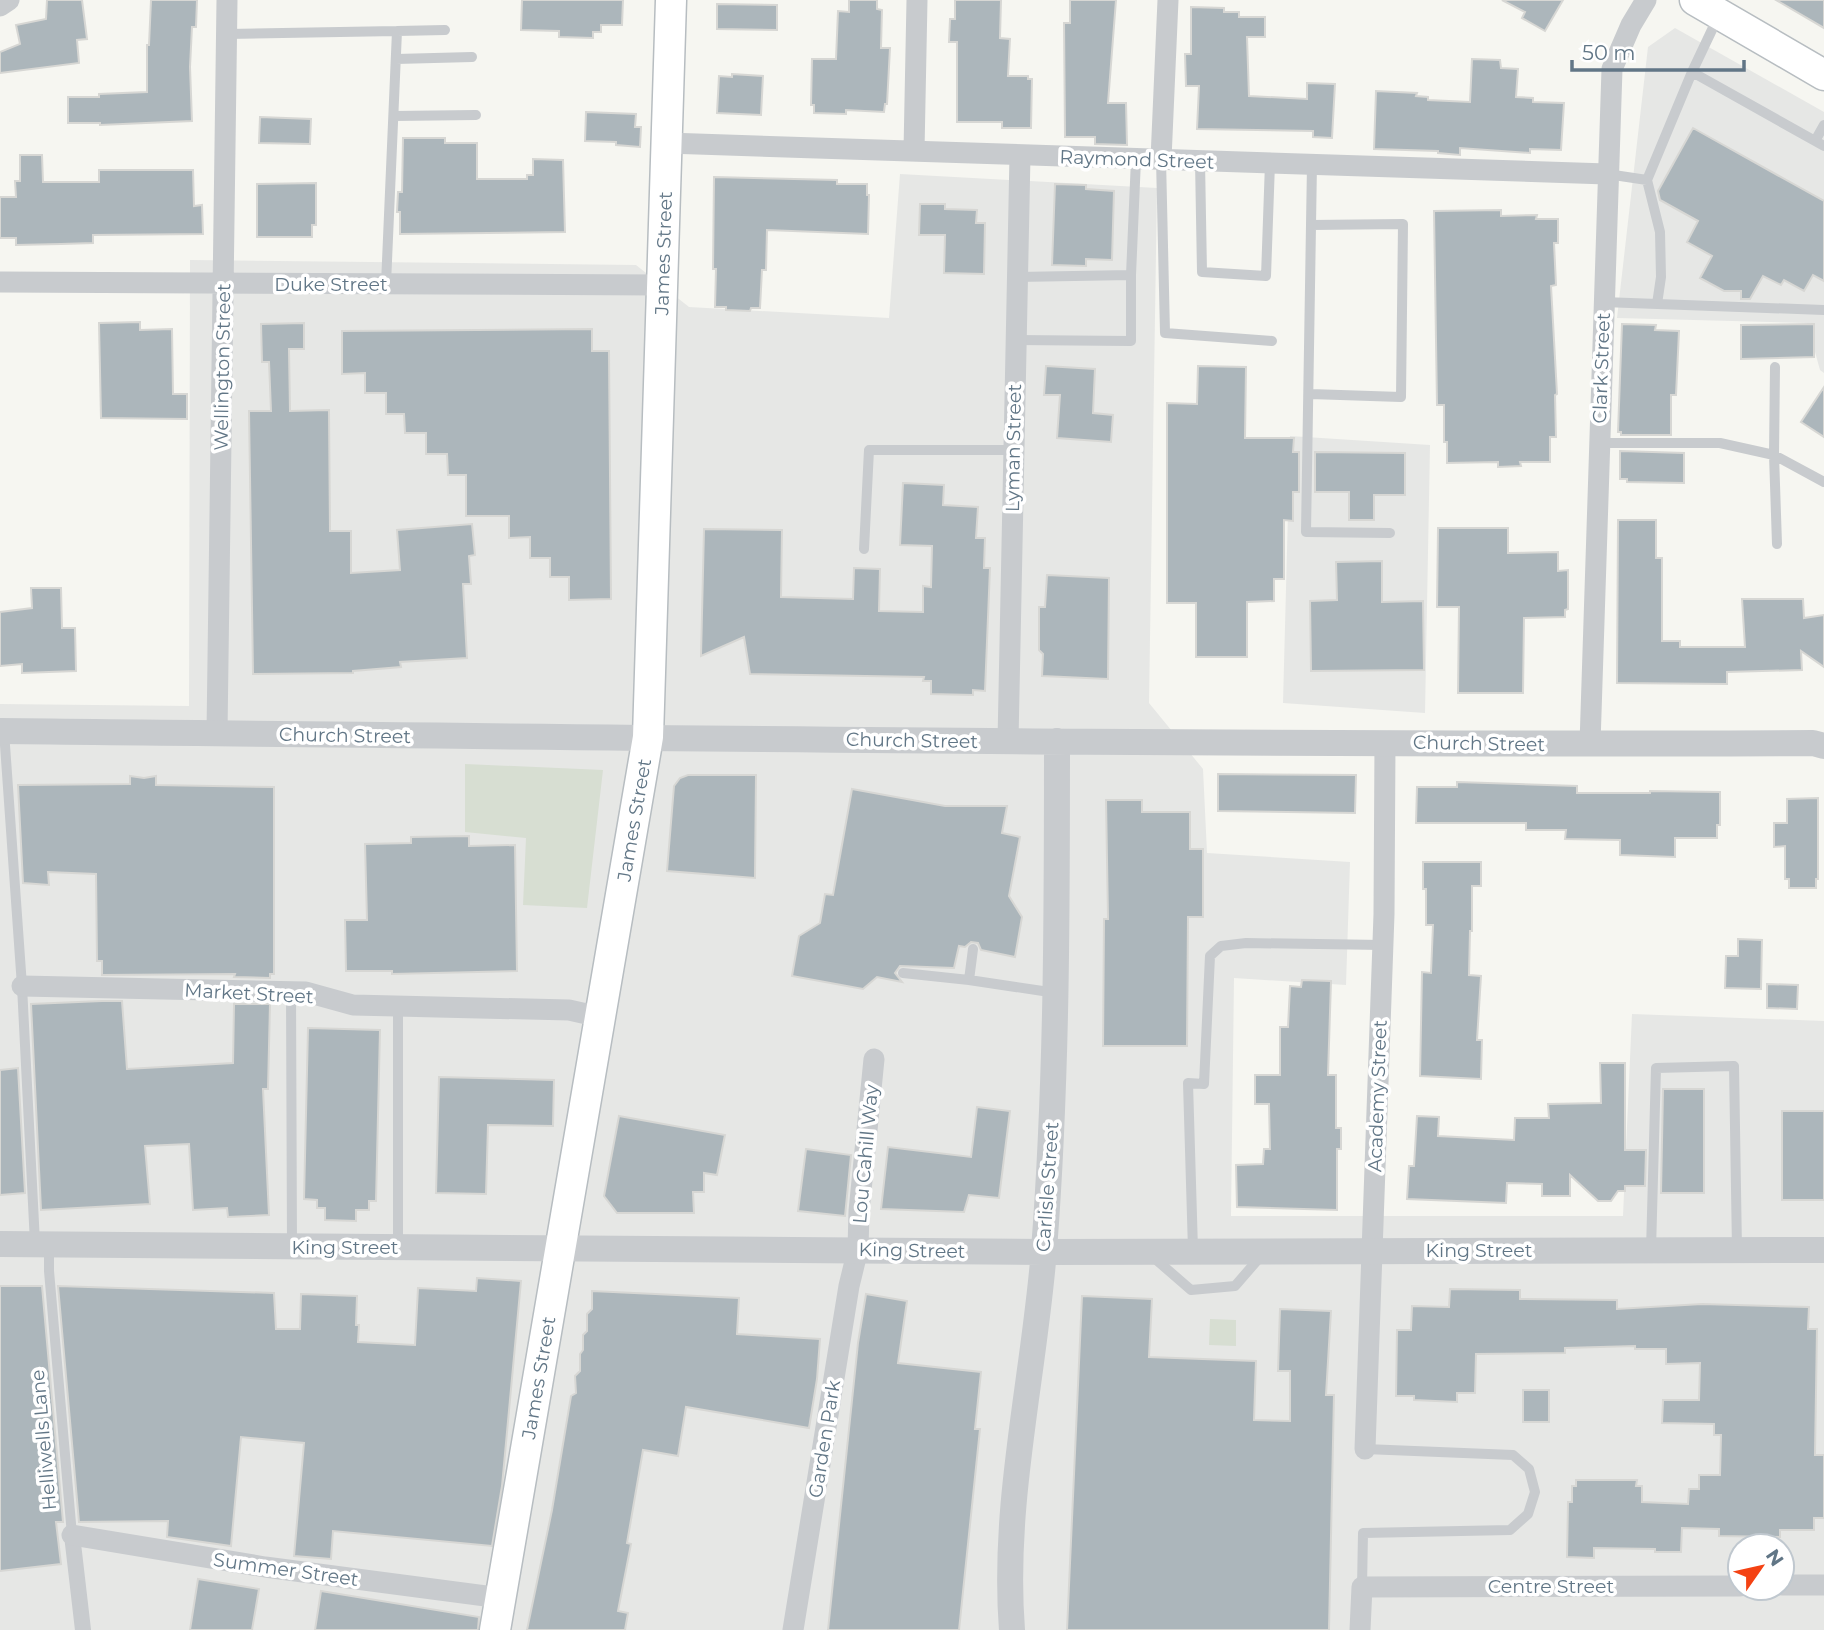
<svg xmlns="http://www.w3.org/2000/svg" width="1824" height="1630" font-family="Montserrat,sans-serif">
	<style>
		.built { fill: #e6e7e5; fill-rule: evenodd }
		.green { fill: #d7ded2 }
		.building { fill: #acb6bb; stroke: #d7d7d4; stroke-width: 2 }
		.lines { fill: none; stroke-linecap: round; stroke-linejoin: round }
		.secondary-casing { stroke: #b7bdc1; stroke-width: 33 }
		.service { stroke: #c8cbce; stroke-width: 10 }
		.pedestrian { stroke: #c8cbce; stroke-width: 16 }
		.minor { stroke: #c8cbce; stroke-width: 21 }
		.tertiary { stroke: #c8cbce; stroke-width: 26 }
		.secondary { stroke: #fff; stroke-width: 30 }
		.labels { text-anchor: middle; stroke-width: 7; stroke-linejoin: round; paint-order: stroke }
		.street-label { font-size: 19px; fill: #617686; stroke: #fff }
	</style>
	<rect width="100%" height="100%" fill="#f6f6f1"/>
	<path class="built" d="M1675,28L1824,112V373L1820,370L1807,323L1617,318L1648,47Z
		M900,174L1157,188L1149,703L1203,769L1207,853L1350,862L1346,985L1234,978L1231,1216H1623L1632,1014L1824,1021V1630H0V704L189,706L190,260L636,265L689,307L889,318ZM1740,1546H1782V1588H1740Z
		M1290,436L1430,445L1425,713L1283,703Z"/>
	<path class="green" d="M465,764L603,770L587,908L523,905L526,838L465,832Z
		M1210,1319L1236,1320V1346L1209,1345Z"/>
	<path class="building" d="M47,0H82L87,39L77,40L79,63L0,73V52L20,44L16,25L46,19Z
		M151,0H197L196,27H192L190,67L192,121L100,125V123H68V97H99V94L147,92V45H149Z
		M522,0H623L622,25H601V32H593V38L559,37V31L521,30Z
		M849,0H877V9L882,10L881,48H890L887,104H885L884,112L846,110V114L814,113V105H811L812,59H836L838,11L849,12Z
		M955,0H1001L1000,38L1010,39L1008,76H1028V79H1032L1031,128H1002V122H957V42H949L950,19H955Z
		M1070,0H1116L1108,103H1126L1127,145L1095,144V137H1065L1064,23H1070Z
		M1502,0H1563L1545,31L1522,18L1525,12Z
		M1776,0H1824V28Z
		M717,4L777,5V30L717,29Z
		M1191,7L1224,8V12H1239V17H1265V37H1247L1249,96L1307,99V83L1335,84L1332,138L1313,137V131L1197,129L1199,86H1186L1185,54H1191Z
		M1472,59L1500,60L1501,68L1518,69L1516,97L1533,98V102L1564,103L1561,150L1530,149V153L1460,148V155L1438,153V151L1374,149L1376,91L1417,93L1416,96L1428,97V100L1470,102Z
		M732,74L763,76L761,115L717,113L719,76L732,77Z
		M586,112L636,114L635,127H641L640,147L616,145V142L585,141Z
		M260,117L311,119L310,144L259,143Z
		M1693,128L1824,201V281L1813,275L1804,291L1784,280L1781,285L1763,276L1750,299H1741V291H1724L1700,278L1712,256L1687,242L1698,221L1660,200L1658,191Z
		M403,138H445V143H477V179H527V175H533V159L563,160L565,232L400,234V212H397L398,192H402Z
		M20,155H42L43,182H99V170H193L194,206L202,205L203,234L93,235V243L61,244L16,245V238H0V197H16L15,181H20Z
		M714,177L837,180V184H867V195H869L868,234L767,230L766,270H762L760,308H751L750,311L726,310V307H715L716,269H713Z
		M316,183V225H312V237H257V184Z
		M1055,184L1086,185V189L1114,191L1112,260L1086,259V266L1052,265Z
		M920,204H945V209L977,210L976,223H985L984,274L944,273L945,235H919Z
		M1501,210V216L1537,215L1536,219H1558V243H1554L1556,285L1551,286L1557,394L1555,395L1556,437H1550V462H1520L1521,466L1498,467V462L1447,463V442H1444V405H1437L1434,211Z
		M140,322V330L172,329L173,394H187V419L101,418L99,323Z
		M304,323V349H289L290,411L329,410L330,531H351V573L400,570L397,530L472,524L475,555L469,556L471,584H463L467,658L400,662L401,667L353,671V673L253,674L249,411H271L269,362H262L261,324Z
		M1622,324L1656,325L1655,330L1679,331L1676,395H1671V435H1621V432H1618Z
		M1814,324V357L1741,359V325Z
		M592,329V351H609L611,599L569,600V577H550V558H530V537L509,538V516H466V475H448L447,454H426V433H405L404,414H386V393H365V373L342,374V331Z
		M1046,366L1095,369L1093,413L1113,415L1111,442L1057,438L1060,395H1044Z
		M1198,366L1246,367L1245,438H1294L1293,452H1299V492H1293V521L1284,520V579H1274V601L1247,602V657H1196V603H1167V403L1197,404Z
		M1824,387V437L1801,422Z
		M1620,451L1684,453V483L1627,482V479H1620Z
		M1315,452L1405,453V495H1374V520H1349V492H1315Z
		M903,483L944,485L943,505L978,507L976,538H985L984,568H990L985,691L973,690V695L931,694V681H923L924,677L750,674L744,637L701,656L704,529L782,530L781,597L853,599L854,568L880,569L879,611L923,612V586L931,587L932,546L900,545Z
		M1618,520H1656V558H1662V641H1680V647H1745L1742,599H1803L1804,618L1824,615V667L1801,651L1802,670L1727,672V684L1617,683Z
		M1438,528H1508V553L1558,552V571L1568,570V609L1565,610V617L1524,618L1523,693H1458L1459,607H1437Z
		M1382,561V602L1423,601L1424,670L1311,671L1310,601L1337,600L1336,562Z
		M1047,575L1109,578L1108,679L1042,676L1043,654L1039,650V607H1045Z
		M31,588H61L62,628H75L76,671L22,673V664L0,666V612L32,608Z
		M1218,774L1356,775L1355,813L1218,811Z
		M688,775H756L755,878L667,871L674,786L680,778Z
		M130,776L144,778L156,776V785L274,787V974H270V978L234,977L235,974L102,975V961H97L96,874L48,872L49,885L23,883L18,785L130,784Z
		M1457,782L1577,786V793H1650V791L1720,792V825H1717V838H1675V857L1620,855V840L1565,839L1566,830H1526V823H1416L1417,787H1457Z
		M852,789L945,806H1007L1002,833L1020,837L1009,896L1022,917L1015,957L981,950L978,943L971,942L965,947L959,946L954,968L900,966L895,973L902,982L877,977L863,989L792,976L799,936L820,923L825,894L833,895Z
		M1818,798V879H1816V888H1789V879H1785V846L1774,847V823H1787V799Z
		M1106,800H1142V812H1190V849H1203V917H1188L1187,1046H1103L1104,919H1108Z
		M469,836V846L515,845L517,971L392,974V971H346L345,920H367L365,844L411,843V837Z
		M1423,862H1481V886H1472V931H1470L1469,975L1481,976L1477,1040H1482L1481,1079L1420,1076L1422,972L1431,973L1433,925H1426V889H1423Z
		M1738,939L1762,940L1761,989L1725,988L1726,956H1738Z
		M1302,980L1331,981L1328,1075H1336V1128H1341V1149H1337V1210L1237,1207L1236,1165L1263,1164L1264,1149H1270L1269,1104H1255V1075H1280V1027H1288L1290,986L1301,987Z
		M1767,984L1798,985L1797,1009L1767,1008Z
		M102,1001H122L127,1069L233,1063L234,1004H270L268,1089H263L269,1215L228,1217L227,1208L193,1210L189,1144L145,1146L150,1204L41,1210L31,1004Z
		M308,1028L380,1030L376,1201H369V1210H356V1221L325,1220V1208H317V1200L304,1199Z
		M1600,1063H1625V1150H1646L1645,1186H1625V1191H1618L1611,1201H1598L1570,1175V1196H1542V1184L1507,1183L1506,1203L1407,1199L1409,1166H1414L1417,1116L1439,1117L1438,1136L1514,1140L1515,1118H1549L1548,1104L1601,1103Z
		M18,1068L25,1193L0,1195V1070Z
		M439,1077L554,1080L553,1126L488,1125L486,1194L436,1193Z
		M1663,1089H1704V1193H1661Z
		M977,1107L1010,1111L999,1198L969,1195L964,1212L881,1209L888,1147L971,1157Z
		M1782,1111H1824V1200H1782Z
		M619,1116L725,1135L717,1175L704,1173V1192H693L694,1213H617L604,1196Z
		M806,1149L851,1155L845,1216L798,1211Z
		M477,1278L521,1281L502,1486L492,1546L333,1531L331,1559L294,1556L304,1443L241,1437L231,1546L167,1537L168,1521L79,1522L58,1286L274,1293L276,1329H300L301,1294L357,1296L356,1325H359L358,1342L415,1345L418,1288L476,1291Z
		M0,1286H42L63,1522H56L61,1564L0,1571Z
		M1450,1289L1520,1290V1299L1617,1300V1309L1702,1304L1809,1307L1808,1329H1817L1815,1455H1824V1518H1814V1530H1780V1537L1719,1536V1529L1682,1528L1681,1552H1655V1549L1594,1548V1558L1567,1557L1568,1502H1572V1486H1576V1480H1637L1636,1486H1642V1502L1688,1504L1689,1489H1699V1475H1720L1721,1435H1714V1424L1662,1423L1663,1400H1699L1700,1363L1666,1364V1349H1635V1346L1565,1348V1353L1476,1354L1475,1393H1457V1402L1414,1400V1396H1396L1397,1330H1411L1412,1306L1449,1307Z
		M592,1291L739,1298L737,1334L820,1339L817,1379L809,1428L686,1407L678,1456L643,1450L627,1543L631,1544L618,1611L628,1613L625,1630H527L552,1510L571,1396L576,1393L575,1376L580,1371V1354L583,1350V1335L587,1331V1314L592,1309Z
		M866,1294L907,1301L898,1363L981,1372L975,1429H980L959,1630H828L858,1343Z
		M1082,1296L1152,1299L1149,1357L1256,1361L1254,1420L1290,1421V1371H1278L1280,1309L1331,1311L1326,1395H1334L1329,1630H1067Z
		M1523,1390H1549V1422H1523Z
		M198,1579L259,1589L252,1630H190Z
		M321,1591L479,1617L478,1630H315Z"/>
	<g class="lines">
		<g class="secondary-casing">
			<g id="secondary">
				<path d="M1695,0L1824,75"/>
				<path id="s1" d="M495,1630L648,737L671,0"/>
			</g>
		</g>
		<path class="service" d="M1719,15L1692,72L1824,146
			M397,31L445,30
			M227,34L397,31L386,284
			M396,59L472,57
			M394,116L476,115
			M1815,141L1824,125
			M1161,159L1165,333L1272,341
			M1200,161L1202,272L1266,276L1270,163
			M1312,164L1306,532L1390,533
			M1607,174L1647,180L1692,72
			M1647,180L1660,232L1661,277L1657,304
			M1017,277L1131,275L1136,159
			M1603,302L1824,310
			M1015,340L1131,341V275
			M1775,367L1774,455L1777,544
			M1310,394L1401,397L1403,224L1311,225
			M1599,443H1720L1774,455L1824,482
			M864,549L869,450H1013
			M4,731L22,986L35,1243
			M973,949L969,980L1056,993
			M903,973L969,980
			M291,991L292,1247
			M49,1245V1271L72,1535
			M398,1248V1007
			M1193,1250L1188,1083L1204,1084L1210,956L1221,946L1246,943L1382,945
			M1651,1250L1656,1068L1734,1066L1737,1250
			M1153,1257L1191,1290L1235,1286L1261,1256
			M1362,1587L1363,1533L1510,1530L1528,1514L1535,1492L1529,1469L1513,1455L1365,1449"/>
		<path class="pedestrian" d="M72,1535L83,1630"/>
		<path class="minor" d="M0,6L9,0
			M667,143L1607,174
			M914,151L917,0
			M1161,159L1168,0
			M0,282L662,285
			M217,733L227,0
			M1008,741L1020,155
			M1590,744L1612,69L1631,25L1646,0
			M22,986L306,992L353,1005L569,1010L600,1017
			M1365,1449L1384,914L1385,742
			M72,1535L265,1567L501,1598
			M1782,1585H1824
			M793,1630L849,1286L858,1249L859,1211L874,1059
			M1360,1630L1362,1587L1740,1586"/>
		<path class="tertiary" d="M0,731C604,737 1209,746 1813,743L1824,746
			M0,1244L1044,1252L1824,1250
			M1012,1630C1002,1503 1034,1377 1044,1250C1057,1081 1057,911 1057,741"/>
		<use href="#secondary" class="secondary"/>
	</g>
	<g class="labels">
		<g class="street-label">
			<text transform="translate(1137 159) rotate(2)" y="7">Raymond Street</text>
			<text dy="7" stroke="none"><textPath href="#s1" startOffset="1390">James Street</textPath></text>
			<text x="331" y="291">Duke Street</text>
			<text transform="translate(222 367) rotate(-89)" y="7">Wellington Street</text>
			<text transform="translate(1601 368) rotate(-88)" y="7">Clark Street</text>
			<text transform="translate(1013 448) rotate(-89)" y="7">Lyman Street</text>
			<text transform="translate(345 735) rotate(1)" y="7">Church Street</text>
			<text transform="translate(912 740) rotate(1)" y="7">Church Street</text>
			<text transform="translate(1479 743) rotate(1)" y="7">Church Street</text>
			<text dy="7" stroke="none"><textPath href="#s1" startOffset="822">James Street</textPath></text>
			<text transform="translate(249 993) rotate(3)" y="7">Market Street</text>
			<text transform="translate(1377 1096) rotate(-88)" y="7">Academy Street</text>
			<text transform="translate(865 1154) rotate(-85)" y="7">Lou Cahill Way</text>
			<text transform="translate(1047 1187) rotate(-86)" y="7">Carlisle Street</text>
			<text x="345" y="1254">King Street</text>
			<text transform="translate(912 1250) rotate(1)" y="7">King Street</text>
			<text x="1479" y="1257">King Street</text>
			<text dy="7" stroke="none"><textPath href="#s1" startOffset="256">James Street</textPath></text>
			<text transform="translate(824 1439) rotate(-81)" y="7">Garden Park</text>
			<text transform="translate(43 1440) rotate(-95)" y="7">Helliwells Lane</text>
			<text transform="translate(286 1569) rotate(8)" y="7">Summer Street</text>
			<text x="1551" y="1593">Centre Street</text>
		</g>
	</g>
	<g transform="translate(1761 1567) rotate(56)"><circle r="33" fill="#ffffff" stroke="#c0c8cf" stroke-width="2"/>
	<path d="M0-5L12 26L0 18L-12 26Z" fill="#f44213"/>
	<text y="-10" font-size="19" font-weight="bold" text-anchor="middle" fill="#617686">N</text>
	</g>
	<path d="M1572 60v10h172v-10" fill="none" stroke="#617686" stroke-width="3.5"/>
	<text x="1582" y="60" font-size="21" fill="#617686" stroke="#ffffff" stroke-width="5" paint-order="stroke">50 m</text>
</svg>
